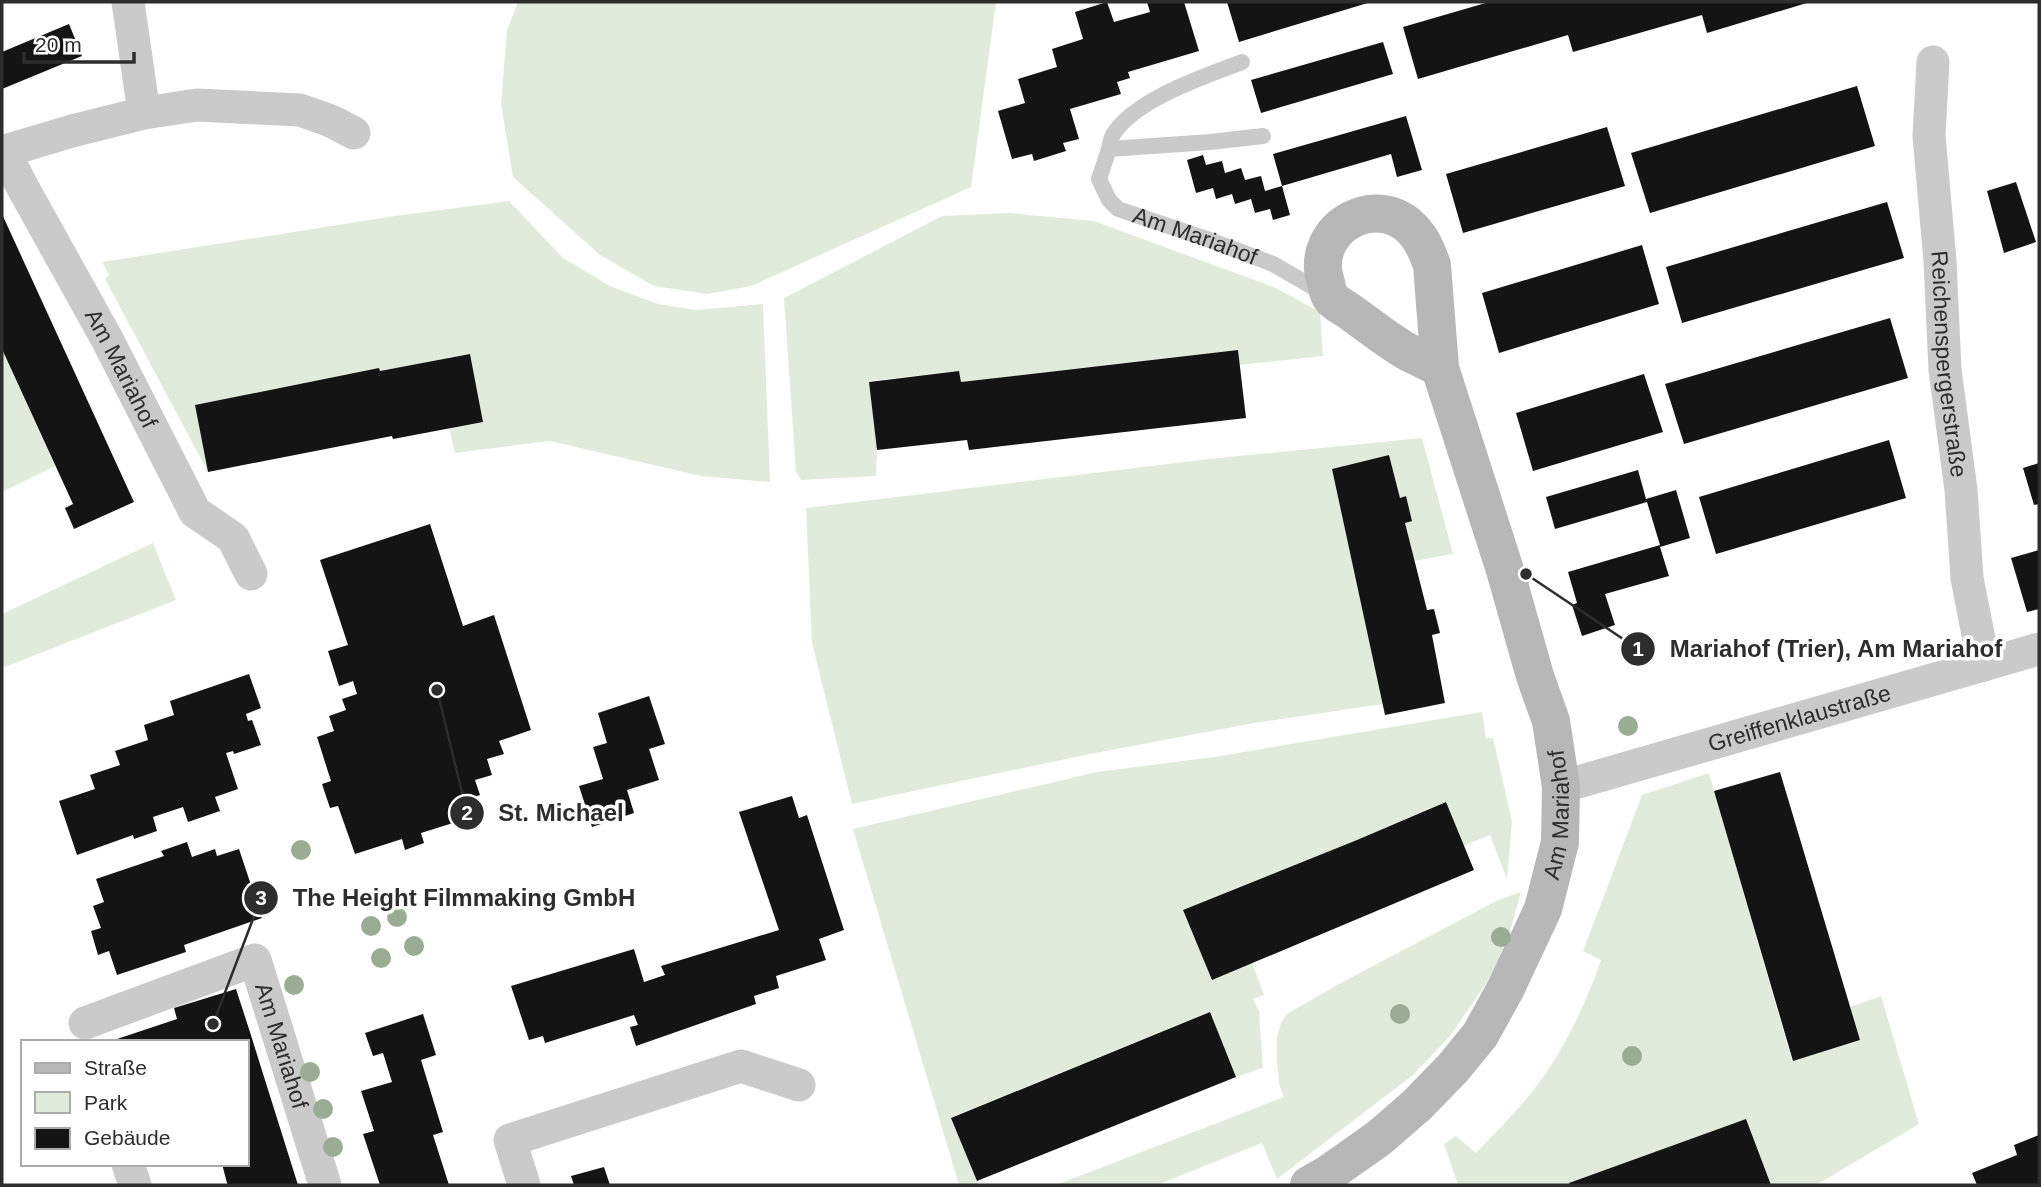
<svg xmlns="http://www.w3.org/2000/svg" width="2041" height="1187" font-family="Arial,sans-serif">
	<style>
		.green { fill: #e1ebdb }
		.building { fill: #141414 }
		.lines { fill: none; stroke-linecap: round; stroke-linejoin: round }
		.lane { stroke: #cacaca; stroke-width: 16 }
		.street { stroke: #cacaca; stroke-width: 33 }
		.secondary { stroke: #b7b7b7; stroke-width: 38 }
		.tree { fill: #9bac94 }
		.labels { text-anchor: middle; stroke-width: 7; stroke-linejoin: round; paint-order: stroke }
		.street-label { font-size: 23px; fill: #2d2d2d; stroke: #fff }
		.leader { fill: none; stroke: #2d2d2d; stroke-width: 2.5 }
		.callout-dot { fill: #2d2d2d; stroke: #fff; stroke-width: 2.5 }
		.mark-label { font-size: 21px; text-anchor: middle; font-weight: bold; fill: #fff }
		.callout-label { font-size: 24px; text-anchor: middle; font-weight: bold; fill: #2d2d2d; stroke: #fff; stroke-width: 7; stroke-linejoin: round; paint-order: stroke }
	</style>
	<rect width="100%" height="100%" fill="#fff"/>
	<path class="green" d="M518,2H996L971,187L751,286L707,294L654,286L600,255L513,177L501,104L507,30Z
		M509,201L563,258L610,286L658,304L696,310L763,304L770,482L701,476L550,441L455,453L449,428L483,421L470,354L380,371L379,368L208,472L105,279L109,275L102,262L395,216Z
		M1009,213L1094,221L1276,288L1320,312L1323,356L1239,365L1237,350L961,382L959,371L869,381L877,450L876,476L801,480L796,472L784,298L942,216Z
		M2,349L55,466L2,492Z
		M1422,438L1453,554L1414,561L1405,523L1412,520L1406,496L1400,498L1389,455L1332,469L1383,704L1254,723L1085,755L852,804L812,643L806,508L1209,459Z
		M153,543L176,600L2,668V614Z
		M1482,712L1486,738H1493L1512,821L1507,879L1490,835L1463,846L1445,802L1357,840L1183,910L1212,979L1252,962L1264,995L1253,999L1259,1011L1263,1068L1236,1077L1209,1012L952,1117L979,1185H959L853,829L1097,772L1214,757Z
		M1709,773L1792,1061L1859,1041L1850,1007L1881,996L1919,1124L1816,1185H1771L1746,1119L1570,1183V1185H1458L1444,1144L1456,1136L1476,1153C1493,1135 1511,1117 1527,1098C1561,1057 1584,1009 1601,960L1583,951L1642,795Z
		M1521,892L1502,960L1450,1036L1413,1075L1277,1179L1262,1143L1157,1185H1056L1284,1097L1279,1084L1277,1059V1037L1281,1023L1287,1014L1337,985L1498,900Z"/>
	<path class="building" d="M1107,2L1114,22L1150,12L1147,2H1184L1199,51L1128,72L1130,78L1117,82L1121,94L1070,109L1079,139L1063,143L1066,151L1034,161L1032,154L1012,159L998,111L1025,103L1018,79L1057,67L1052,49L1083,39L1075,12Z
		M1227,2H1371L1239,42Z
		M1489,2H1810L1707,33L1702,15L1573,52L1568,35L1418,79L1403,27Z
		M69,24L82,56L2,89V52Z
		M1383,42L1393,74L1261,113L1251,80Z
		M1857,86L1875,146L1650,213L1631,153Z
		M1406,116L1422,170L1397,177L1391,154L1282,186L1273,154Z
		M1607,127L1625,186L1463,233L1446,174Z
		M1203,155L1206,165L1222,161L1225,173L1241,168L1245,180L1261,176L1265,191L1282,186L1290,215L1273,220L1270,209L1255,213L1251,199L1235,204L1232,194L1216,199L1213,188L1196,193L1187,160Z
		M2016,182L2036,242L2004,253L1987,191Z
		M1887,202L1904,258L1682,323L1666,267Z
		M2,214L134,502L74,529L65,508L73,504L2,349Z
		M1642,245L1659,304L1499,353L1482,293Z
		M1890,318L1908,378L1684,444L1665,384Z
		M1238,350L1246,418L969,450L967,440L877,450L869,382L959,371L961,382Z
		M470,354L483,422L393,439L392,436L208,472L195,405L379,368L380,371Z
		M1644,374L1663,432L1533,471L1516,413Z
		M1889,440L1906,498L1716,554L1699,497Z
		M1389,455L1400,498L1406,496L1412,521L1405,523L1427,610L1434,609L1440,633L1432,635L1445,703L1385,715L1332,469Z
		M2039,463V504L2034,505L2023,468Z
		M1638,470L1646,499L1676,490L1690,538L1660,547L1669,576L1605,594L1615,625L1582,636L1572,605L1577,603L1568,572L1660,545L1647,502L1555,529L1546,497Z
		M430,524L463,626L494,615L531,730L499,741L504,754L487,759L492,775L475,780L480,795L463,801L469,818L421,833L424,843L405,850L402,839L355,854L338,806L330,808L322,784L331,781L317,737L334,731L329,716L346,710L342,699L357,694L353,681L339,686L328,651L348,645L320,560Z
		M2039,550V609L2027,612L2011,558Z
		M249,674L261,708L246,714L248,721L252,720L261,745L234,754L233,751L226,753L238,789L215,797L220,811L188,822L183,807L153,817L157,831L134,839L133,835L77,855L59,801L95,789L90,775L120,765L115,751L148,740L144,725L174,715L170,701Z
		M649,696L665,744L649,749L659,780L627,790L634,813L592,827L579,786L603,779L593,747L607,743L598,713Z
		M1780,772L1860,1040L1793,1061L1714,791Z
		M792,796L799,818L807,815L844,930L819,939L826,960L776,976L779,988L754,996L756,1004L636,1046L630,1027L638,1025L634,1015L545,1043L543,1036L529,1040L511,986L634,949L644,982L665,975L661,966L779,930L739,812Z
		M1446,802L1474,870L1212,980L1183,910L1357,840Z
		M187,842L192,857L215,849L217,856L239,849L262,918L184,945L186,952L117,975L109,951L98,955L91,931L101,928L93,906L104,902L96,879L164,856L161,851Z
		M236,989L249,1029L298,1185H228L227,1183L222,1164H247V1042H108L177,1019L174,1008Z
		M1210,1012L1236,1077L977,1181L951,1118Z
		M423,1014L436,1055L421,1060L443,1132L433,1135L449,1185H380L363,1134L374,1131L361,1091L392,1082L383,1053L373,1056L365,1033Z
		M1746,1119L1771,1185H1570L1569,1183Z
		M2039,1135V1185H1977L1972,1173L2017,1155L2014,1145Z
		M604,1167L610,1185H574L571,1176Z"/>
	<g class="lines">
		<g class="lane">
			<path id="s1" d="M1263,136L1210,142L1109,149L1099,179L1109,200L1118,209L1207,239L1273,264L1323,293"/>
			<path d="M1109,149C1110,143 1111,138 1114,133C1138,98 1204,77 1242,62"/>
		</g>
		<g class="street">
			<path d="M128,2L144,113"/>
			<path id="s2" d="M1933,62L1929,136L1940,261L1945,370L1961,490L1967,578L1984,665"/>
			<path id="s3" d="M4,151L23,188L107,339L195,512L233,538L251,574"/>
			<path d="M2,152L72,131L144,113L197,105L300,110L331,121L354,133"/>
			<path id="s4" d="M1561,787L2039,649"/>
			<path id="s5" d="M85,1023L255,960L325,1185"/>
			<path d="M128,1164L135,1185"/>
			<path d="M524,1185L510,1140L741,1066L799,1085"/>
		</g>
		<path class="secondary" id="s6" d="M1309,1185L1328,1174L1379,1138L1417,1105L1453,1068L1480,1035L1506,988L1543,909L1560,842L1561,787L1551,721L1535,676L1505,570L1440,368L1432,265C1428,255 1425,245 1418,236C1382,186 1307,227 1326,283C1327,287 1328,295 1331,298C1336,304 1347,309 1353,314C1370,326 1387,340 1406,351C1417,357 1429,362 1440,368"/>
	</g>
	<g class="tree">
		<circle cx="1628" cy="726" r="10"/>
		<circle cx="301" cy="850" r="10"/>
		<circle cx="397" cy="917" r="10"/>
		<circle cx="371" cy="926" r="10"/>
		<circle cx="1501" cy="937" r="10"/>
		<circle cx="414" cy="946" r="10"/>
		<circle cx="381" cy="958" r="10"/>
		<circle cx="294" cy="985" r="10"/>
		<circle cx="1400" cy="1014" r="10"/>
		<circle cx="1632" cy="1056" r="10"/>
		<circle cx="310" cy="1072" r="10"/>
		<circle cx="323" cy="1109" r="10"/>
		<circle cx="333" cy="1147" r="10"/>
	</g>
	<g class="labels">
		<g class="street-label">
			<text dy="8" stroke="none"><textPath href="#s1" startOffset="304">Am Mariahof</textPath></text>
			<text dy="8" stroke="none"><textPath href="#s2" startOffset="303">Reichenspergerstraße</textPath></text>
			<text dy="8" stroke="none"><textPath href="#s3" startOffset="247">Am Mariahof</textPath></text>
			<text dy="8" stroke="none"><textPath href="#s4" startOffset="248">Greiffenklaustraße</textPath></text>
			<text dy="8" stroke="none"><textPath href="#s6" startOffset="466">Am Mariahof</textPath></text>
			<text dy="8" stroke="none"><textPath href="#s5" startOffset="271">Am Mariahof</textPath></text>
		</g>
	</g>
	<path class="leader" d="M1526 574L1638 649M437 690L467 813M213 1024L261 898"/>
	<g class="callout-dot">
		<circle cx="1526" cy="574" r="7"/>
		<circle cx="437" cy="690" r="7"/>
		<circle cx="213" cy="1024" r="7"/>
		<circle cx="1638" cy="649" r="18"/>
		<circle cx="467" cy="813" r="18"/>
		<circle cx="261" cy="898" r="18"/>
	</g>
	<g class="mark-label">
		<text x="1638" y="656">1</text>
		<text x="467" y="820">2</text>
		<text x="261" y="905">3</text>
	</g>
	<g class="callout-label">
		<text x="1836" y="657">Mariahof (Trier), Am Mariahof</text>
		<text x="561" y="821">St. Michael</text>
		<text x="464" y="906">The Height Filmmaking GmbH</text>
	</g>
	<rect width="2041" height="1187" fill="none" stroke="#2d2d2d" stroke-width="7"/>
	<rect x="21" y="1040" width="228" height="126" fill="#ffffff" stroke="#ababab" stroke-width="2"/>
	<rect x="35" y="1063" width="35" height="10" fill="#b7b7b7" stroke="#ababab" stroke-width="2"/>
	<text x="84" y="1075" font-size="21" fill="#2d2d2d">Straße</text>
	<rect x="35" y="1092" width="35" height="21" fill="#e1ebdb" stroke="#ababab" stroke-width="2"/>
	<text x="84" y="1110" font-size="21" fill="#2d2d2d">Park</text>
	<rect x="35" y="1128" width="35" height="21" fill="#141414" stroke="#ababab" stroke-width="2"/>
	<text x="84" y="1145" font-size="21" fill="#2d2d2d">Gebäude</text>
	<path d="M24 52v10h110v-10" fill="none" stroke="#2d2d2d" stroke-width="3.5"/>
	<text x="35" y="52" font-size="21" fill="#2d2d2d" stroke="#ffffff" stroke-width="5" paint-order="stroke">20 m</text>
</svg>
